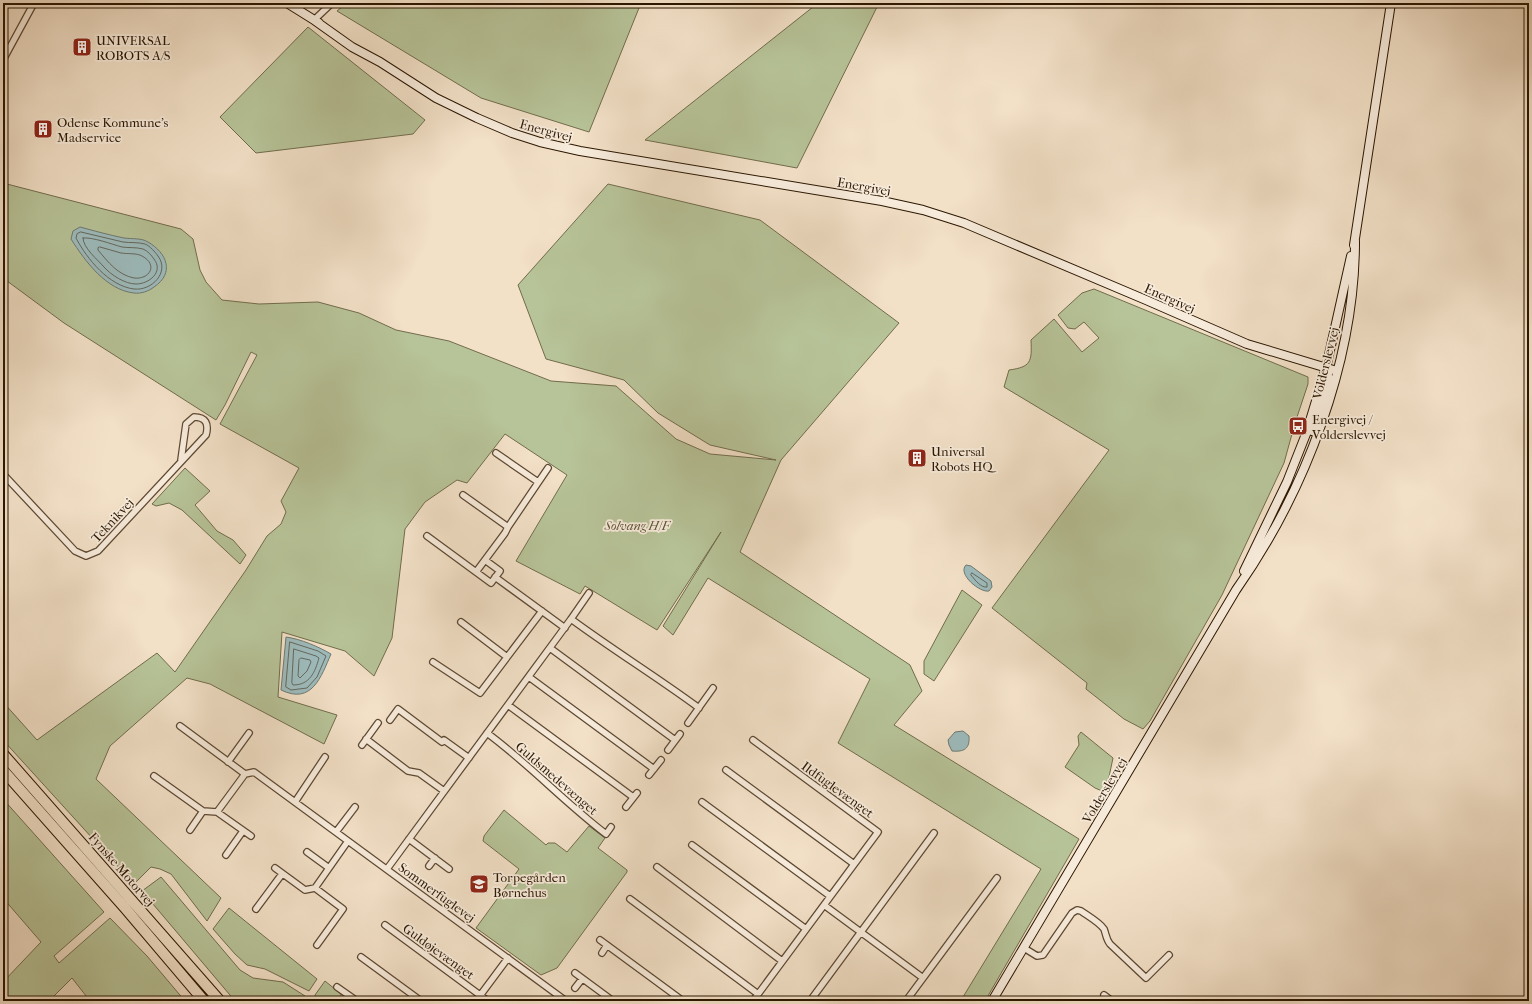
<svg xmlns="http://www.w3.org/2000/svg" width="1532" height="1004" font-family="'IM FELL French Canon',serif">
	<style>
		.green { fill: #b7c398; stroke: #716c4c }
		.water { fill: #9dbbbc; stroke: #6f7971 }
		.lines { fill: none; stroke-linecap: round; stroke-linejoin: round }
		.shore { stroke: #64685e; stroke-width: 1 }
		.street-casing { stroke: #5d4832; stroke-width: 8 }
		.secondary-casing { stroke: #2b1600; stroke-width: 10 }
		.highway-casing { stroke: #2b1600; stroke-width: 12 }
		.street { stroke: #f7ebdb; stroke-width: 5.5 }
		.secondary { stroke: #f7ebdb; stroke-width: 8 }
		.highway { stroke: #f2e0c7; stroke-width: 10 }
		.labels { text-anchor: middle; stroke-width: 3.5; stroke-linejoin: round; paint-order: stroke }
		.poi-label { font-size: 13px; fill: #2b1600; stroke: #f7ebdb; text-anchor: start }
		.street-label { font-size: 13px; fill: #2b1600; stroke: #f7ebdb }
		.park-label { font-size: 13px; font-style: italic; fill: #5c5335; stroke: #f7ebdb }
	</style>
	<rect width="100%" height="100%" fill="#f2e0c7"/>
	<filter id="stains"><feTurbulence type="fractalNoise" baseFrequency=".005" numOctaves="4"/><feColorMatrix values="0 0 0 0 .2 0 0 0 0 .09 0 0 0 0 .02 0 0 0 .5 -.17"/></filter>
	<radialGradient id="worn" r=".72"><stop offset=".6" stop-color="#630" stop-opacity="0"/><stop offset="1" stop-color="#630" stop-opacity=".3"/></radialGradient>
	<path class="green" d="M347,3H641L589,132L481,98L337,11Z
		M818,3H879L797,168L645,140Z
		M308,27L425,120L413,134L256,153L220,117Z
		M3,183L181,229L193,239L200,270L206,282L222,300L259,304L318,302L359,313L396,330L449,341L551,381L616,386L676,439L710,454L776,460L710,445L658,413L624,380L546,359L518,285L608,184L760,220L899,323L781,460L740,552L910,665L922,691L894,725L1079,839L985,1001H966L963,997L1041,869L838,743L870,679L708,578L673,635L663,626L721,532L657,630L585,586L580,594L516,561L567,475L505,434L467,483L457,480L425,502L405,529L392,638L374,676L345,651L282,632L278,697L337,715L324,744L210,684L187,678L110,746L96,779L221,898L207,921L171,874L160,869L151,867L134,884L3,740V702L37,740L157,653L175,672L246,570L267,536L281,524L286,512L281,501L299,468L220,424L257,355L251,352L225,405L216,420L64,323L3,278Z
		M1094,289L1308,377V384L1295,423L1284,463L1222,595L1150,721L1143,729L1124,719L1086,689L1087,683L992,608L1109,450L1004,387L1009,370C1031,367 1032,362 1031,340L1054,319L1082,352L1099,338L1084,322L1075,329L1068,328L1058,315L1082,293Z
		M185,468L210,491L195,505L217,531L233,540L246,555L240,564L182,510L169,503L156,506L152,504Z
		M962,590L982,605L934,681L924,674V661Z
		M1081,732L1113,758L1109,777L1102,791L1095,788L1065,767L1079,745L1078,736Z
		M3,799L104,912L54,956L59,963L110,918L147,956L185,1001H90L72,978L49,1001H3V982L41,942L3,898Z
		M504,810L546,845L548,843H555L567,852L589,826L605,838L598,848L627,870V872L557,968L541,975L476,928L519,869L483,841L484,836Z
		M161,877L240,970L253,978L283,982L305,996L309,1001H235L142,891Z
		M229,908L317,979L309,991L265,969L247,965L235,954L213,929Z
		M325,981L341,994V997L338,1001H317L315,999V995Z"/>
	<path class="water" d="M80,227C95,231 109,235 124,238C132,239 142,238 148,242C167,253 175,273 154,287C149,291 141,294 134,293C106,290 85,261 71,239L73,231Z
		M966,565L971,566L991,581L992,587L989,591C980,593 957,574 966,565Z
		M286,637C301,639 319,647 331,654C321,677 312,705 281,690Z
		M963,731L969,736C970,749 964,752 952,751L949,745L948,740L955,732Z"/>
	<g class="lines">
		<path class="shore" d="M81,232C95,235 109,239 123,242C130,243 138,242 145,244C150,246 155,252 158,256C170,272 152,291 134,289C109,286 87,259 76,238L77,234Z
			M83,238C93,237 111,244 122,247C128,248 136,247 143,249C148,251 151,255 154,259C164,272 149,284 136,284C125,284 111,275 104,267C98,260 83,248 83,238Z
			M100,247C107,249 114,251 121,253C128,254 137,253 142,256C159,265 149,280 134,278C118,275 108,262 98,250V248Z
			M972,573L987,583V587C981,588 975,580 971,575Z
			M290,642L318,651L326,656L317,677L307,688L291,690L286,687Z
			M294,649L316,656L319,658C315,672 310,685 293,685L292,683Z
			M301,658L310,660L311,662L307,671L300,678L298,676L299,660Z"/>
		<g class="street-casing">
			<path id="street" d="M314,20L332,3
				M3,60L34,3
				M496,453L538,482
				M3,474L75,551L86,556L98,551L206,435C209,424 206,417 194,417L186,424L181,460
				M463,495L508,527
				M427,536L491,583L500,571L485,560
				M476,572L505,533L508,527L548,468
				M495,577L565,628
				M571,619C613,650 657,677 699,708
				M461,622L507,657
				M550,648L675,740
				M433,662L480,693L542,611
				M529,677L654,769
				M508,705L633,797
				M390,720L398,709L442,742L444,740L469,758
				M688,723L713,688
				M180,726L245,774L254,772L566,1001
				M487,733C529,764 564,802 606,834L611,827
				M366,739L408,771L419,773L444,791
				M362,745L378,723
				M668,750L680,734
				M228,762L249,733
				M726,770L854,864
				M649,775L661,760
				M154,776L203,811L217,812L251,836
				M295,802L325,757
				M702,802L830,896
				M626,807L637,793
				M217,812L245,774
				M190,830L203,811
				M336,832L355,807
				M409,839L449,869
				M692,845L806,929
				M307,852L329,868
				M226,855L243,831
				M429,866L435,858
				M657,867L782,961
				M275,868L305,890L315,888L343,909L317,945
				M387,869L571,619L589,593
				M315,888L348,841
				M630,899L758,994
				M824,905L923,978
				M256,909L282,874
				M385,925L488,1001
				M600,940L683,1001
				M1024,948L1037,956L1043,955L1072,913L1077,910L1081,911C1088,916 1099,922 1104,929C1106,934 1106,939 1110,944L1146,978L1169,955
				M602,953L607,945
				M361,957L421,1001
				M575,973L613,1001
				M337,987L357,1001
				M575,988L582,979
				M1104,995L1112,1001
				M476,1001L508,958
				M753,1001L878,832L753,740
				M810,1001L934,833
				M906,1001L997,878"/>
		</g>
		<g class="secondary-casing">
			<path id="secondary" d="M287,3L319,23
				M314,20L352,47L380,62L436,98L477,118L512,133L540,142L580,151L882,201L923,210L964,223L1146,300L1247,344L1337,371
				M1354,245L1391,3
				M1312,431C1317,418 1334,378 1326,368
				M1244,571L1287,482L1306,434L1326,368L1351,256
				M992,1001L1236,590C1305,492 1355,362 1355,241"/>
		</g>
		<g class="highway-casing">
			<path id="highway" d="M3,754L220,1001
				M3,770L125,908L204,1001"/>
		</g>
		<use href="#street" class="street"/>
		<use href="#secondary" class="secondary"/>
		<use href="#highway" class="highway"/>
	</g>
	<defs>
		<g id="building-square" transform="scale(1)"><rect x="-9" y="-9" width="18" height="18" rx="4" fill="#8f2418" stroke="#f7ebdb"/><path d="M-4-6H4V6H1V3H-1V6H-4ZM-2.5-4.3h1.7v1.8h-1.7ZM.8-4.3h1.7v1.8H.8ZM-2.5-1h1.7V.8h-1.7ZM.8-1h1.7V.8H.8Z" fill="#fff"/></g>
		<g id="bus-square" transform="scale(1)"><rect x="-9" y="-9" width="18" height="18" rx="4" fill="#8f2418" stroke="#f7ebdb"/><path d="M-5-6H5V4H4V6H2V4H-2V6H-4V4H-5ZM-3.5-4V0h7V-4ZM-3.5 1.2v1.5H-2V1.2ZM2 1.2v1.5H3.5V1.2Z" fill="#fff"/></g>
		<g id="school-square" transform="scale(1)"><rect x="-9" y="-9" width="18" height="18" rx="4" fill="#8f2418" stroke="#f7ebdb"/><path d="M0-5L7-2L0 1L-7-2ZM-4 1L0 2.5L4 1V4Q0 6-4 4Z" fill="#fff"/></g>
	</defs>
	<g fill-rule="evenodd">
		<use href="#building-square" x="82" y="47"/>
		<use href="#building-square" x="43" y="129"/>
		<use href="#bus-square" x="1298" y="426"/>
		<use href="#building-square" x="917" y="458"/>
		<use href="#school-square" x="479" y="884"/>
	</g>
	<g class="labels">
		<g class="poi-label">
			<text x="96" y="45">UNIVERSAL<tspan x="96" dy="15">ROBOTS A/S</tspan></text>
			<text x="57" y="127">Odense Kommune's<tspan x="57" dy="15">Madservice</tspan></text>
			<text x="1312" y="424">Energivej /<tspan x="1312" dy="15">Volderslevvej</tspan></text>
			<text x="931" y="456">Universal<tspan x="931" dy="15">Robots HQ</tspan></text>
			<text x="493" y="882">Torpegården<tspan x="493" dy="15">Børnehus</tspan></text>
		</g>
		<g class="street-label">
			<text transform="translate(546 130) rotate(15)" y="5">Energivej</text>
			<text transform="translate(864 186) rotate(10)" y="5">Energivej</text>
			<text transform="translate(1170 298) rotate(24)" y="5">Energivej</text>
			<text transform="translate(1325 363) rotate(-76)" y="5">Volderslevvej</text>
			<text transform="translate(112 520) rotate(-47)" y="5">Teknikvej</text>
			<text transform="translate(557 778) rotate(41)" y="5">Guldsmedevænget</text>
			<text transform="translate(838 789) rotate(36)" y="5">Ildfuglevænget</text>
			<text transform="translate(1104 790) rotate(-59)" y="5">Volderslevvej</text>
			<text transform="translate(122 869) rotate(49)" y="5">Fynske Motorvej</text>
			<text transform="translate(437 892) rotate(36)" y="5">Sommerfuglevej</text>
			<text transform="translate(439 951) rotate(36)" y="5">Guldøjevænget</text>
		</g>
		<g class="park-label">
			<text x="637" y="530">Solvang H/F</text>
		</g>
	</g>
	<rect width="1532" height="1004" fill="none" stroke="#f2e0c7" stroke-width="16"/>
	<rect x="4" y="4" width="1524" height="996" fill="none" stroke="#2b1600" stroke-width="2"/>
	<rect x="8" y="8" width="1516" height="988" fill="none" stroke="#2b1600"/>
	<rect width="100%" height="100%" filter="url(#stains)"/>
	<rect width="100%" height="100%" fill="url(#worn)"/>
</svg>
